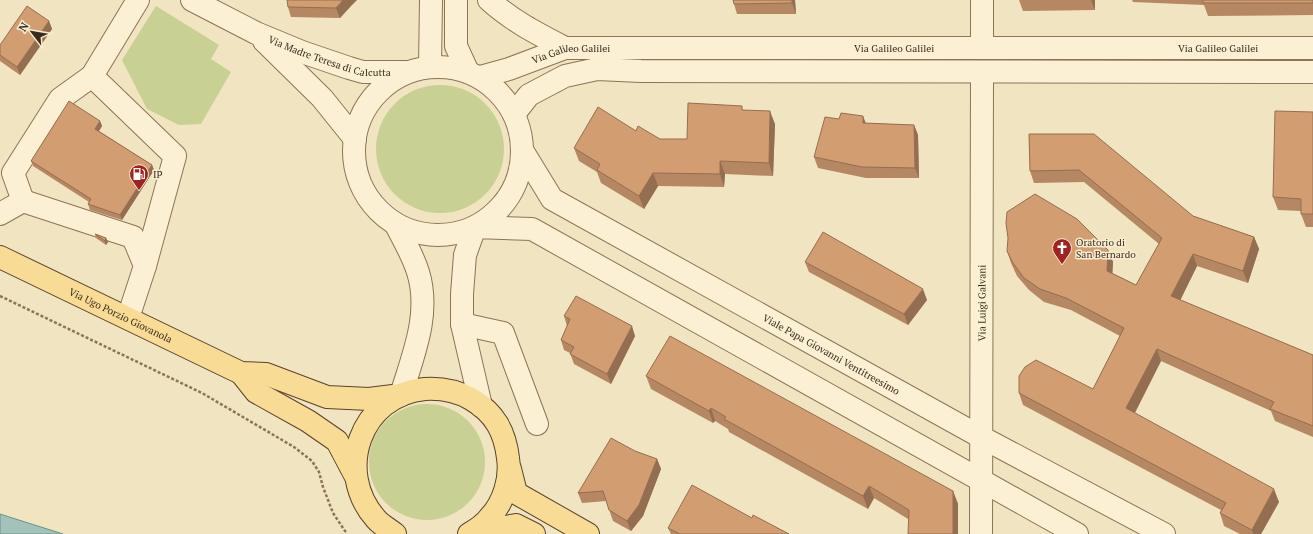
<svg xmlns="http://www.w3.org/2000/svg" width="1313" height="534" font-family="'PT Serif',serif">
	<style>
		.green { fill: #c8d093 }
		.water { fill: #a3c3ba; stroke: #699289 }
		.lines { fill: none; stroke-linecap: round; stroke-linejoin: round }
		.minor-casing { stroke: #8c7456; stroke-width: 24 }
		.major-casing { stroke: #59422b; stroke-width: 24 }
		.path { stroke: #8c7456; stroke-width: 2.5; stroke-dasharray: 3 2; stroke-linecap: butt }
		.minor { stroke: #fbf0d4; stroke-width: 22 }
		.major { stroke: #f8db94; stroke-width: 22 }
		.wall { fill: #b58762 }
		.shaded-wall { fill: #946e50 }
		.building { fill: #d39d72; stroke: #946e50 }
		.labels { text-anchor: middle; stroke-width: 3; stroke-linejoin: round; paint-order: stroke }
		.street-label { font-size: 10px; fill: #3a2b1c; stroke: #f8edd0 }
		.poi-label { font-size: 10px; fill: #3a2b1c; stroke: #f8edd0; text-anchor: start }
	</style>
	<rect width="100%" height="100%" fill="#f1e4c0"/>
	<path class="green" d="M156,6L219,45L211,59L231,72L201,124L179,125L147,109L122,60Z
		M376 149a64 64 0 1 1 128 0a64 64 0 1 1-128 0Z
		M369 462a58 58 0 1 1 116 0a58 58 0 1 1-116 0Z"/>
	<path class="water" d="M0,514L3,515L63,534H0Z"/>
	<g class="lines">
		<g class="minor-casing">
			<g id="minor">
				<path id="s1" d="M192,0L256,33L302,52L349,68L363,72H405"/>
				<path d="M456,0V46L468,72"/>
				<path d="M489,0C512,21 538,34 565,48"/>
				<path d="M982,0V48"/>
				<path d="M264,41L322,98L355,139"/>
				<path d="M430,66L431,0"/>
				<circle cx="438" cy="151" r="84"/>
				<path d="M92,76L175,156L145,266"/>
				<path id="s2" d="M480,77L509,69L565,48H1313"/>
				<path d="M514,114L529,95L565,76L597,69L641,71L1313,72"/>
				<path id="s3" d="M522,150L552,199L981,437L1164,534"/>
				<path d="M23,201L13,173L60,99L92,76L138,0"/>
				<path d="M0,214L23,201L133,237L145,266L128,318"/>
				<path d="M396,225C404,240 413,256 418,272C431,314 413,355 401,395"/>
				<path d="M462,324L503,333L537,424"/>
				<path d="M481,406L462,324V294L465,255L475,227L532,229L1077,534"/>
				<path id="s4" d="M981,534L982,72"/>
			</g>
		</g>
		<g class="major-casing">
			<g id="major">
				<path id="s5" d="M0,257L241,373L266,374L327,397L369,399L401,395"/>
				<path d="M241,373L256,392L308,421L337,441L355,475"/>
				<path d="M510,469L516,493L588,534"/>
				<path d="M473,533L516,525L534,534"/>
				<path d="M395,534C389,529 381,525 376,519C334,472 360,395 425,389C442,388 457,391 471,399C495,413 505,432 508,458C511,478 504,502 490,517C485,524 476,530 469,534"/>
			</g>
		</g>
		<path class="path" d="M0,296L202,393L294,447L312,461L319,472L323,487L333,513L347,534"/>
		<use href="#minor" class="minor"/>
		<use href="#major" class="major"/>
	</g>
	<path class="wall" d="M733,0H795L796,14H737L734,4Z
		M1019,0H1095V10L1023,11Z
		M1132,0H1313V15L1208,16L1204,5L1133,2Z
		M288,7H350L340,18L291,17Z
		M49,21L52,29L20,75L0,61V45Z
		M744,110L775,124L773,176L725,174L724,187L658,186L644,209L601,183L597,172L579,161L574,148L636,131L660,139H687Z
		M1313,112V227H1306L1301,214V211L1278,210L1273,197Z
		M100,121L102,126L99,131L152,165L154,170L122,220L90,210L88,204L89,202L33,166L31,161Z
		M866,123L914,125L918,135L919,178H866L818,168L814,157Z
		M1029,134L1193,216L1254,237L1259,249L1248,283L1197,266L1180,300L1313,355V437L1275,421L1271,411L1161,361L1135,413L1279,502L1261,534H1240L1224,526L1220,513L1221,510L1023,405L1019,393L1093,389L1120,336L1071,310L1044,302L1029,290L1017,276L1011,263L1007,251L1108,250L1113,262L1112,273L1136,285L1159,244L1084,182L1034,183L1030,171Z
		M95,234L106,238L108,242L106,245L96,238Z
		M805,262L927,300L908,325L809,272Z
		M564,316L635,336L611,384L574,364L570,353L564,350L561,340L567,326Z
		M646,376L953,491L958,504L908,519L874,498L868,509L729,432L728,429L715,421L713,423L651,389Z
		M635,451L657,459L661,469L643,516L631,531L613,521L606,501L582,503L578,493Z
		M752,518L789,534H671L668,528Z"/>
	<path class="shaded-wall" d="M343,0H357L350,7L340,18L336,8Z
		M792,0H795L796,14L792,3Z
		M1091,0H1095V10Z
		M49,21L52,29L20,75L17,67Z
		M770,111L775,124L773,176L769,163Z
		M863,116L867,126L863,123Z
		M100,121L102,126L97,134L95,129Z
		M914,125L918,135L919,178L915,168Z
		M720,161L725,174L724,187L720,174Z
		M152,165L154,170L122,220L120,215Z
		M653,173L658,186L644,209L639,196Z
		M1254,237L1259,249L1248,283L1243,271Z
		M106,238L108,242L106,245L105,241Z
		M1108,250L1113,262L1112,283L1107,271Z
		M1193,254L1197,266L1176,309L1171,296Z
		M923,289L927,300L908,325L904,314Z
		M632,326L635,336L611,384L607,374Z
		M1157,349L1161,361L1131,420L1126,408Z
		M711,408L715,421L713,423L709,411Z
		M657,459L661,469L643,516L631,531L627,521Z
		M869,486L874,498L868,509L863,496Z
		M1274,489L1279,502L1261,534H1253L1252,530Z
		M953,491L958,504V534H953Z"/>
	<path class="building" d="M287,0H343L336,8L288,7Z
		M733,0H792V3L734,4Z
		M1203,0H1313V3H1203Z
		M27,6L49,21L17,67L0,55V45Z
		M69,101L100,121L95,129L152,165L120,215L88,204L91,199L31,161Z
		M688,103L742,106V110L770,111L769,163L720,161V174L653,173L639,196L597,170L600,164L574,148L598,107L636,131L638,126L660,139H687Z
		M1275,111L1313,112V214H1301V199L1273,197Z
		M841,113L863,116V123L914,125L915,168L862,167L814,157L825,117L839,119Z
		M1029,134H1094L1193,216L1254,237L1243,271L1193,254L1171,296L1313,355V426L1270,409L1274,402L1157,349L1126,408L1274,489L1252,530L1220,513L1226,503L1019,393V376L1025,367L1036,360L1093,389L1124,328L1066,298L1040,289L1024,278L1013,263L1007,251L1008,238L1006,223L1007,212L1035,194L1077,219L1108,250L1107,271L1136,285L1162,238L1079,170L1030,171Z
		M823,232L923,289L904,314L805,262Z
		M95,234L106,238L105,241Z
		M576,296L632,326L607,374L570,354L574,347L561,340L570,319L564,316Z
		M670,336L953,491V534H908L909,510L869,486L863,496L724,419L726,417L711,408L709,411L646,376Z
		M611,438L635,451L657,459L639,505L627,521L609,510L603,491L578,493Z
		M692,485L752,518L753,515L789,534H680L668,528Z"/>
	<defs>
		<g id="fuel-pin" transform="scale(1)"><path d="M0 17L-7.5 6A9.5 9.5 0 1 1 7.5 6Z" fill="#a02321" stroke="#f8edd0"/><path d="M-5.5-6h7V0h2V4h1.3V-2.5L3-4.5l.8-.8L6-3V5H2.5V1h-1V6h-7ZM-4.2-4.7v3.2H.2V-4.7Z" fill="#fff"/></g>
		<g id="church-pin" transform="scale(1)"><path d="M0 17L-7.5 6A9.5 9.5 0 1 1 7.5 6Z" fill="#a02321" stroke="#f8edd0"/><path d="M-1.2-6h2.4v3.5h3.3v2.4h-3.3V6h-2.4V-.1h-3.3v-2.4h3.3Z" fill="#fff"/></g>
	</defs>
	<g fill-rule="evenodd">
		<use href="#fuel-pin" x="139" y="174"/>
		<use href="#church-pin" x="1062" y="248"/>
	</g>
	<g class="labels">
		<g class="street-label">
			<text dy="4" stroke="none"><textPath href="#s2" startOffset="419">Via Galileo Galilei</textPath></text>
			<text dy="4" stroke="none"><textPath href="#s2" startOffset="743">Via Galileo Galilei</textPath></text>
			<text dy="4" stroke="none"><textPath href="#s1" startOffset="150">Via Madre Teresa di Calcutta</textPath></text>
			<text dy="4" stroke="none"><textPath href="#s2" startOffset="95">Via Galileo Galilei</textPath></text>
			<text dy="4" stroke="none"><textPath href="#s4" startOffset="231">Via Luigi Galvani</textPath></text>
			<text dy="4" stroke="none"><textPath href="#s5" startOffset="134">Via Ugo Porzio Giovanola</textPath></text>
			<text dy="4" stroke="none"><textPath href="#s3" startOffset="377">Viale Papa Giovanni Ventitreesimo</textPath></text>
		</g>
		<g class="poi-label">
			<text x="153" y="178">IP</text>
			<text x="1076" y="246">Oratorio di<tspan x="1076" dy="12">San Bernardo</tspan></text>
		</g>
	</g>
	<g transform="translate(32 32) rotate(301)" stroke="#f8edd0" stroke-width="3" paint-order="stroke">
	<path d="M0-3L7 15L0 10L-7 15Z" fill="#3a2b1c"/>
	<text y="-6" font-size="11" font-weight="bold" text-anchor="middle" fill="#3a2b1c">N</text>
	</g>
</svg>
